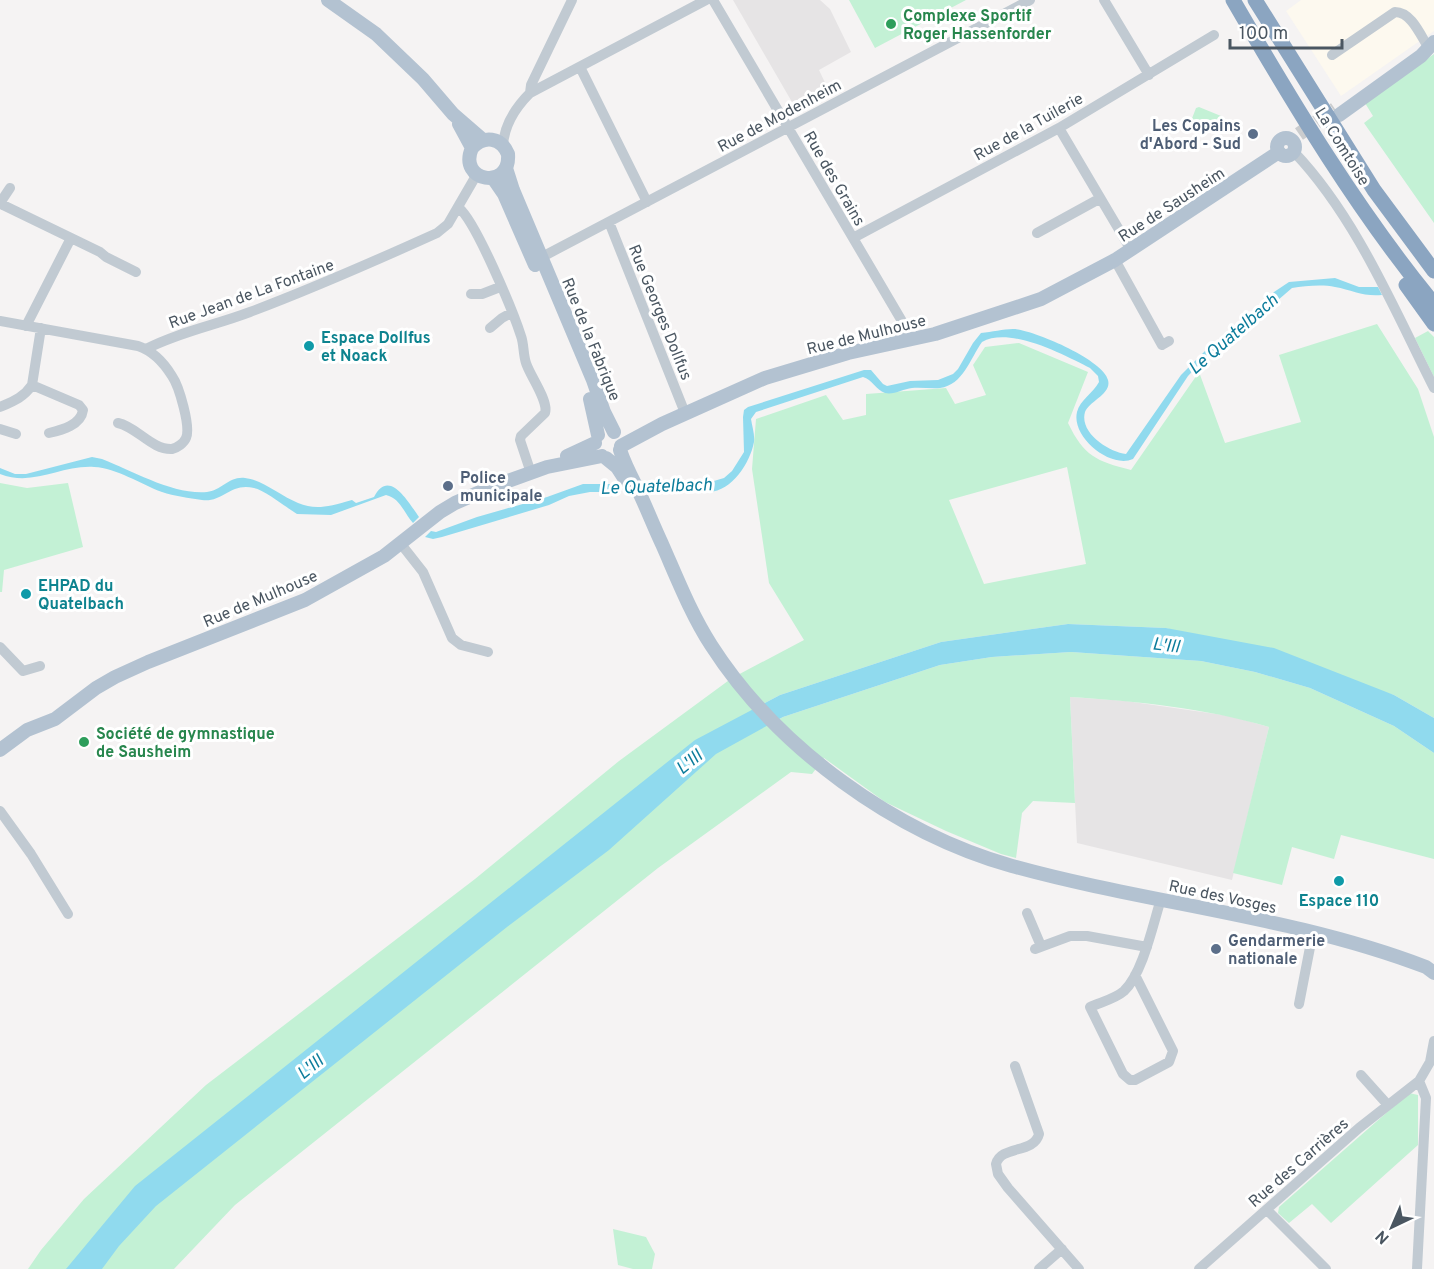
<svg xmlns="http://www.w3.org/2000/svg" width="1434" height="1269" font-family="Overpass,sans-serif">
	<style>
		.commercial { fill: #fdf9ef }
		.education { fill: #e6e4e5 }
		.green { fill: #c3f1d5; fill-rule: evenodd }
		.water { fill: #90daee }
		.lines { fill: none; stroke-linecap: round; stroke-linejoin: round }
		.stream { stroke: #90daee; stroke-width: 2 }
		.major-tunnel { stroke: #caccce; stroke-width: 14; stroke-dasharray: 14 7; stroke-linecap: butt }
		.minor { stroke: #c1cad2; stroke-width: 10 }
		.major { stroke: #b3c2d1; stroke-width: 14 }
		.highway { stroke: #8ba5c1; stroke-width: 15 }
		.leisure-dot { fill: #2e9e5b; stroke: #fff; stroke-width: 2 }
		.service-dot { fill: #5c6f8a; stroke: #fff; stroke-width: 2 }
		.culture-dot { fill: #0f9aa8; stroke: #fff; stroke-width: 2 }
		.labels { text-anchor: middle; stroke-width: 6; stroke-linejoin: round; paint-order: stroke }
		.leisure-label { font-size: 16px; font-weight: bold; fill: #27864d; stroke: #fff; text-anchor: start }
		.street-label { font-size: 16px; fill: #4a5661; stroke: #fff }
		.service-label { font-size: 16px; font-weight: bold; fill: #4e5e75; stroke: #fff; text-anchor: start }
		.culture-label { font-size: 16px; font-weight: bold; fill: #0d838f; stroke: #fff; text-anchor: start }
		.water-label { font-size: 18px; font-style: italic; fill: #0c7c9b; stroke: #fff }
	</style>
	<rect width="100%" height="100%" fill="#f5f3f3"/>
	<path class="commercial" d="M1301,0H1434V31L1341,96L1286,11Z"/>
	<path class="education" d="M733,0H820L830,9L851,52L819,70L829,91L796,109Z
		M1070,697L1126,701L1230,716L1269,727L1232,880L1077,843Z"/>
	<path class="green" d="M849,0H966L875,48Z
		M1434,54V223L1364,123L1373,116L1365,103Z
		M1199,107L1221,116L1223,118L1218,131L1214,132L1193,124L1191,121L1196,108Z
		M1377,324L1418,389L1434,437V718L1394,695L1166,628L1068,624L941,642L780,695L757,707L771,724L783,717L940,665L992,657L1071,652L1201,661L1255,672L1310,688L1394,726L1434,753V859L1341,835L1334,859L1292,847L1282,885L1233,873L1269,727C1204,708 1137,701 1070,697L1075,803L1033,801L1022,813L1016,858L1001,854L946,831L885,802L824,758L812,774L791,772L658,868L235,1205L174,1269H28L41,1250L84,1199L206,1085L475,879L619,761L732,678L804,640L769,583L752,469L756,419L826,395L843,420L866,415V394L946,388L955,404L986,395L973,365L985,347L1019,343L1088,372L1068,423C1084,456 1096,461 1131,470L1199,372L1225,443L1301,422L1279,355ZM1067,467L1086,564L984,584L949,500Z
		M1428,331L1434,337V377L1415,338Z
		M0,483L27,488L68,483L83,547L4,570L2,592H0Z
		M1409,1093L1418,1095V1145L1331,1223L1312,1204L1289,1223L1278,1213L1279,1207Z
		M613,1229L646,1237L655,1254L652,1269H633L618,1265Z"/>
	<path class="water" d="M1335,278L1359,287H1378L1382,295C1364,297 1352,290 1335,287C1322,284 1305,286 1292,288L1242,331L1209,354L1188,376L1133,459C1110,469 1071,437 1077,412C1080,400 1093,393 1099,382L1098,376L1090,368C1064,355 1010,326 982,342C970,359 963,385 940,388C931,389 921,387 912,388C903,389 894,395 885,393C876,390 872,379 863,377L756,412L751,419C752,426 755,435 754,442C750,463 732,491 709,492C705,492 700,490 695,489C680,488 663,490 648,492L644,482L667,481L707,483L724,478L732,471L744,452L743,417L744,410L748,407L864,370H871L883,384L887,386L910,381L938,380L953,374L958,369L973,343L981,333C992,332 1003,329 1013,329C1032,329 1104,360 1108,380C1112,394 1089,401 1085,412C1079,433 1109,452 1126,454L1181,375L1208,348L1233,331L1274,292L1289,282Z
		M92,457L102,459C133,471 173,495 207,492C221,491 229,476 245,478C255,479 265,485 274,490C307,510 315,511 352,500L356,503L374,497C389,467 409,503 419,517L413,523C404,513 400,498 386,495L331,515L297,514C286,507 264,490 254,488C231,482 222,503 202,500C189,498 174,496 162,492C140,484 117,468 94,467C60,465 34,487 0,474V468L15,474H26Z
		M583,484H619L621,492H590L569,496L549,505L442,537L433,539L425,537L431,531L436,532L477,517L547,497Z
		M1068,624L1166,628L1274,648L1394,695L1434,718V753L1394,726L1310,688L1255,672L1201,661L1071,652L992,657L940,665L783,717L716,754L609,850L507,927L156,1206L119,1246L102,1269H66L135,1186L695,740L780,695L941,642Z"/>
	<g class="lines">
		<path class="stream" d="M618,489L630,488"/>
		<path class="major-tunnel" d="M1299,134L1335,109"/>
		<path class="minor" d="M713,0L906,328L909,341
			M1104,0L1149,75
			M1332,55L1395,12C1411,12 1420,34 1428,47
			M580,67L647,202
			M530,93L531,85L572,0
			M1059,128L1131,250
			M503,146C504,126 516,107 530,93L706,0
			M1294,152C1356,217 1394,309 1434,388
			M3,205L100,252L106,257L136,272
			M3,205L2,200L10,188
			M459,208C476,222 513,311 521,336C524,344 523,354 526,363C530,376 549,401 545,413L521,436L520,440L531,473
			M609,222L685,413
			M1037,233L1099,199
			M853,238L1059,128L1214,35
			M542,257L1030,0
			M1115,260L1162,345L1169,341
			M471,294H482L500,287
			M0,321L138,346C153,351 164,363 172,376C179,386 191,427 186,438C184,443 177,448 172,449C152,450 137,427 118,423
			M26,326L71,238
			M490,328L502,318L511,313
			M146,349C179,332 216,325 250,312C314,288 375,261 437,233L448,224L477,174
			M32,385L41,328
			M0,407C14,401 24,397 32,385L79,405L83,410C81,425 62,430 49,433
			M0,429L16,434
			M401,544L423,572L452,638L461,645L488,652
			M0,647L23,671L40,666
			M0,811L31,854L68,914
			M1027,913L1041,946
			M1035,949L1070,936H1087L1147,947
			M1135,975L1173,1051L1169,1062L1135,1080H1130L1123,1074L1090,1007C1101,1002 1115,999 1124,991C1143,973 1153,924 1161,899
			M1299,1004L1313,932
			M1015,1066L1039,1134C1034,1154 1001,1145 996,1164L998,1174L1008,1188L1079,1269
			M1361,1075L1387,1104
			M1267,1210L1326,1269
			M1039,1269L1062,1249
			M1199,1269L1359,1128L1419,1081
			M1417,1269L1426,1098L1419,1081L1430,1062L1434,1041"/>
		<path class="major" d="M328,0L376,34L423,79L453,114L483,140
			M1339,115L1421,56L1434,42
			M459,124L472,148C457,182 511,191 508,154C501,137 484,135 472,148
			M1277 147a9 9 0 1 1 18 0a9 9 0 1 1-18 0Z
			M506,168L513,190L593,380L604,412L614,432
			M493,178L504,194L535,265
			M590,399L598,435
			M621,446L662,424L765,378L848,353L935,334L1041,299L1115,260L1279,152
			M620,450C625,465 632,478 639,492C647,509 654,527 662,544C677,578 691,614 711,645C777,748 895,833 1012,866C1149,904 1293,916 1426,967L1434,973
			M567,456L595,443
			M606,458L617,467L626,481
			M0,750L27,730L55,719L96,688L115,677L148,662L305,600L384,556L440,512L455,503L494,486L547,467L602,456"/>
		<path class="highway" d="M1233,0C1294,105 1357,210 1434,304
			M1255,0L1374,190L1434,271
			M1406,285L1434,324"/>
	</g>
	<g class="leisure-dot">
		<circle cx="891" cy="24" r="6"/>
		<circle cx="84" cy="742" r="6"/>
	</g>
	<g class="service-dot">
		<circle cx="1253" cy="134" r="6"/>
		<circle cx="448" cy="486" r="6"/>
		<circle cx="1216" cy="949" r="6"/>
	</g>
	<g class="culture-dot">
		<circle cx="309" cy="346" r="6"/>
		<circle cx="26" cy="594" r="6"/>
		<circle cx="1339" cy="881" r="6"/>
	</g>
	<g class="labels">
		<g class="leisure-label">
			<text x="903" y="21">Complexe Sportif<tspan x="903" dy="18">Roger Hassenforder</tspan></text>
			<text x="96" y="739">Société de gymnastique<tspan x="96" dy="18">de Sausheim</tspan></text>
		</g>
		<g class="street-label">
			<text transform="translate(779 115) rotate(-28)" y="6">Rue de Modenheim</text>
			<text transform="translate(1028 126) rotate(-29)" y="6">Rue de la Tuilerie</text>
			<text transform="translate(1343 146) rotate(58)" y="6">La Comtoise</text>
			<text transform="translate(835 178) rotate(60)" y="6">Rue des Grains</text>
			<text transform="translate(1171 204) rotate(-33)" y="6">Rue de Sausheim</text>
			<text transform="translate(251 293) rotate(-20)" y="6">Rue Jean de La Fontaine</text>
			<text transform="translate(661 312) rotate(68)" y="6">Rue Georges Dollfus</text>
			<text transform="translate(866 334) rotate(-14)" y="6">Rue de Mulhouse</text>
			<text transform="translate(592 339) rotate(68)" y="6">Rue de la Fabrique</text>
			<text transform="translate(260 598) rotate(-23)" y="6">Rue de Mulhouse</text>
			<text transform="translate(1223 896) rotate(12)" y="6">Rue des Vosges</text>
			<text transform="translate(1298 1162) rotate(-41)" y="6">Rue des Carrières</text>
		</g>
		<g class="service-label">
			<text x="1241" y="131" text-anchor="end">Les Copains<tspan x="1241" dy="18">d'Abord - Sud</tspan></text>
			<text x="460" y="483">Police<tspan x="460" dy="18">municipale</tspan></text>
			<text x="1228" y="946">Gendarmerie<tspan x="1228" dy="18">nationale</tspan></text>
		</g>
		<g class="culture-label">
			<text x="321" y="343">Espace Dollfus<tspan x="321" dy="18">et Noack</tspan></text>
			<text x="38" y="591">EHPAD du<tspan x="38" dy="18">Quatelbach</tspan></text>
			<text x="1339" y="906" text-anchor="middle">Espace 110</text>
		</g>
		<g class="water-label">
			<text transform="translate(1233 334) rotate(-41)" y="6">Le Quatelbach</text>
			<text transform="translate(656 486) rotate(-2)" y="6">Le Quatelbach</text>
			<text transform="translate(1166 645) rotate(7)" y="6">L'Ill</text>
			<text transform="translate(689 762) rotate(-39)" y="6">L'Ill</text>
			<text transform="translate(310 1067) rotate(-39)" y="6">L'Ill</text>
		</g>
	</g>
	<g transform="translate(1392 1227) rotate(224)" stroke="#ffffff" stroke-width="4.5" paint-order="stroke">
	<path d="M0-4.5L10 22L0 15L-10 22Z" fill="#4a5661"/>
	<text y="-9" font-size="16" font-weight="bold" text-anchor="middle" fill="#4a5661">N</text>
	</g>
	<path d="M1230 39v9h112v-9" fill="none" stroke="#4a5661" stroke-width="3"/>
	<text x="1239" y="39" font-size="18" fill="#4a5661" stroke="#ffffff" stroke-width="4.5" paint-order="stroke">100 m</text>
</svg>
